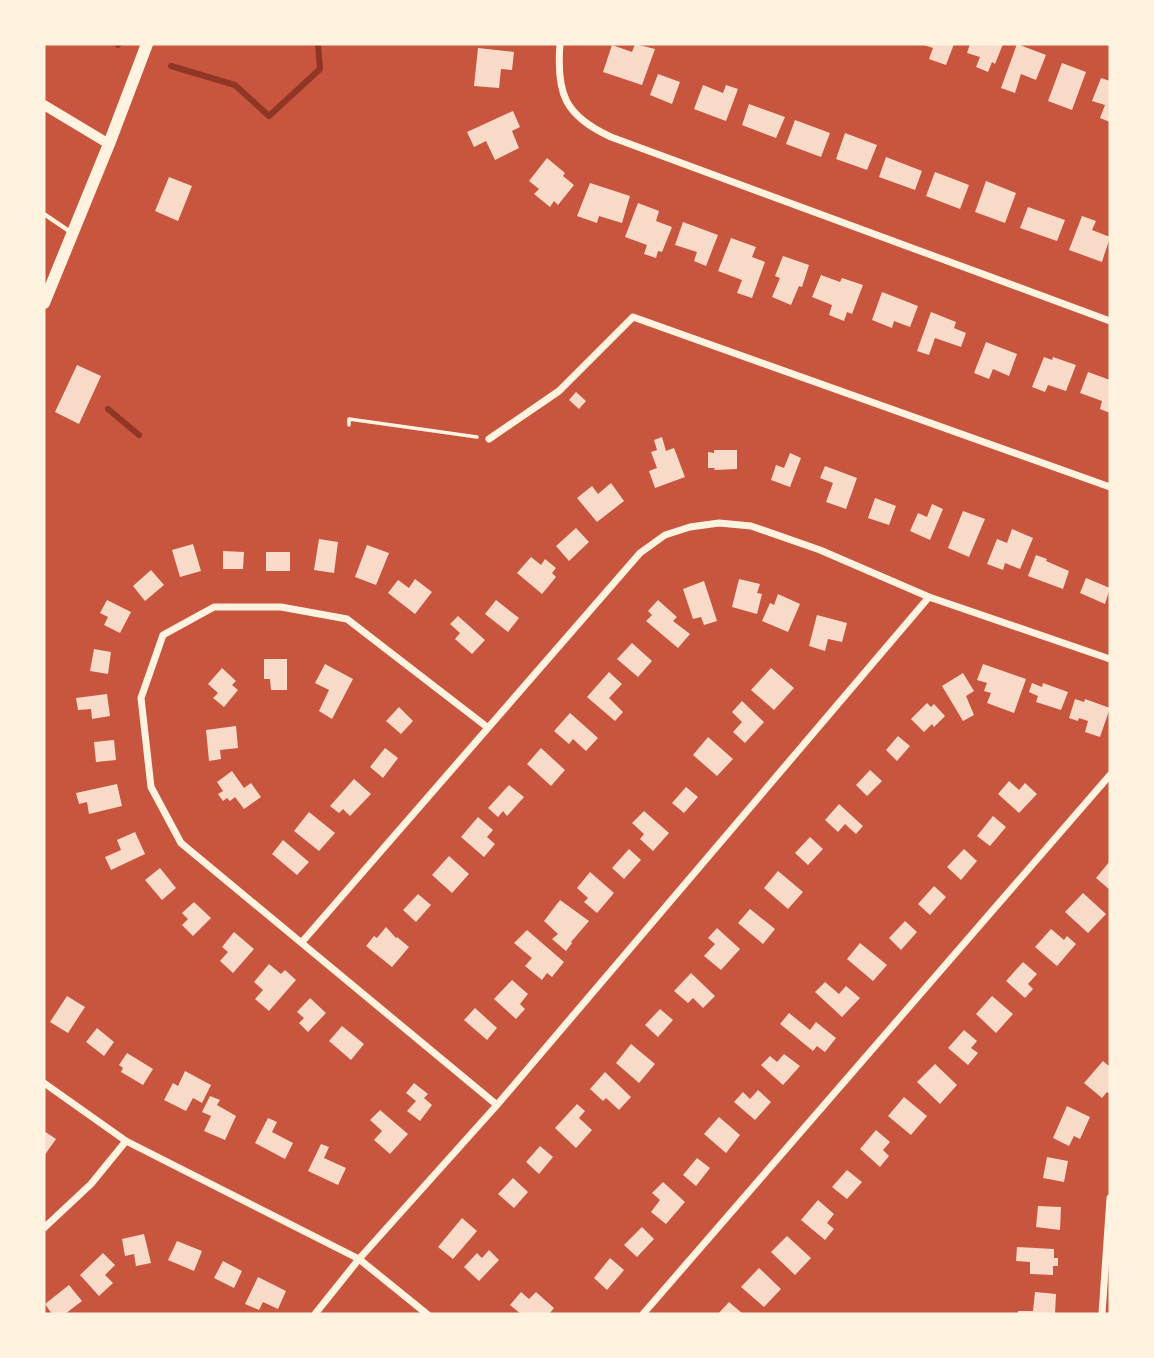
<svg xmlns="http://www.w3.org/2000/svg" width="1154" height="1358" font-family="Literata,serif">
	<style>
		.lines { fill: none; stroke-linecap: round; stroke-linejoin: round }
		.stream { stroke: #8f3625; stroke-width: 6 }
		.building { fill: #f7dbc8 }
		.path { stroke: #fff3e0; stroke-width: 3.5 }
		.service { stroke: #fff3e0; stroke-width: 4.5 }
		.minor { stroke: #fff3e0; stroke-width: 7 }
		.tertiary { stroke: #fff3e0; stroke-width: 10 }
		.secondary { stroke: #fff3e0; stroke-width: 12 }
	</style>
	<rect width="100%" height="100%" fill="#c8553d"/>
	<g class="lines">
		<path class="stream" d="M117,44L118,45
			M171,66L235,85L269,116L320,69L318,44
			M108,409L139,435"/>
	</g>
	<path class="building" d="M635,44L655,49L642,85L603,72L612,45L632,52Z
		M921,44H954L946,65L929,59L933,48Z
		M970,44H1003L995,64L992,62L988,72L976,67L980,57L967,53Z
		M1017,44L1046,55L1036,80L1021,74L1015,93L1001,88Z
		M478,48L514,52L512,70L501,69L499,88L474,86Z
		M1062,63L1086,72L1072,110L1048,101Z
		M658,74L680,82L672,104L650,95Z
		M1101,78L1110,81V122L1100,118L1105,105L1092,101Z
		M703,85L723,93L726,85L738,89L726,121L694,109Z
		M749,104L785,117L776,138L742,125Z
		M513,111L520,127L512,131L519,148L495,160L486,141L474,147L467,132Z
		M795,120L830,133L821,157L786,144Z
		M845,133L877,145L867,170L836,159Z
		M886,157L922,171L915,190L879,177Z
		M547,158L565,173L563,176L574,185L558,205L554,201L550,207L534,194L539,189L529,181Z
		M935,172L969,185L960,209L926,196Z
		M169,177L192,186L178,221L155,211Z
		M986,181L1016,193L1005,223L975,212Z
		M590,183L630,196L622,223L599,216L597,223L577,216Z
		M638,203L659,211L656,221L672,227L662,252L658,251L656,258L644,254L647,245L625,237Z
		M1028,207L1065,220L1057,241L1020,228Z
		M1082,216L1096,221L1092,230L1110,237L1102,262L1069,250Z
		M683,222L718,235L706,266L694,261L697,252L675,245Z
		M731,238L756,247L752,257L765,262L752,298L737,293L742,280L718,271Z
		M783,256L809,265L802,287L799,286L791,305L772,297L780,278L775,276Z
		M821,275L840,282L842,278L863,285L852,314L847,312L844,321L829,315L832,305L812,297Z
		M882,292L918,306L910,327L894,321L892,328L872,320Z
		M931,312L956,322L954,328L966,333L961,347L935,338L929,355L917,351Z
		M986,342L1017,354L1009,376L993,369L989,379L974,373Z
		M1044,357L1052,360L1053,357L1076,365L1066,391L1048,385L1045,392L1032,387Z
		M77,365L101,376L79,424L55,412Z
		M1088,372L1110,380V413L1100,409L1102,401L1080,393Z
		M576,392L586,401L579,409L569,400Z
		M662,437L666,451L674,448L685,477L655,488L649,471L657,468L651,452L657,450L654,440Z
		M714,450H737V469L714,470L715,468H708V452L714,453Z
		M790,453L801,458L790,487L771,480L776,465L784,468Z
		M825,466L857,478L846,509L826,502L833,483L820,478Z
		M611,483L624,501L597,522L577,498L592,486L598,494Z
		M875,498L896,506L889,525L868,518Z
		M932,504L943,509L930,540L910,531L918,513L927,517Z
		M963,511L985,519L969,557L948,548Z
		M576,528L589,542L569,561L556,546Z
		M1012,529L1033,538L1020,569L1005,563L1003,570L987,564L997,539L1007,543Z
		M319,539L338,542L334,573L314,570Z
		M193,544L201,571L180,577L172,550Z
		M367,545L389,553L376,585L355,577Z
		M223,551L244,552L243,569H223Z
		M266,552H290V571H266Z
		M1036,555L1047,559L1046,561L1069,571L1063,589L1028,576Z
		M531,557L541,565L545,559L556,568L552,573L556,577L542,594L517,573Z
		M151,570L164,585L145,601L133,586Z
		M1086,578L1110,588L1105,604L1080,593Z
		M415,579L432,592L415,614L388,593L398,580L409,588Z
		M739,579L760,584L757,593L762,594L757,614L732,607Z
		M704,581L717,621L704,625L701,617L693,619L683,589Z
		M778,594L800,604L788,632L762,621L770,603L774,605Z
		M107,600L131,612L120,633L104,625L108,617L100,613Z
		M496,600L519,618L508,632L485,614Z
		M658,600L677,617L673,621L690,634L678,648L646,621L652,615L648,611Z
		M817,615L847,623L842,642L828,639L825,651L809,646Z
		M458,616L485,640L472,654L455,639L460,633L450,624Z
		M632,643L652,661L638,677L617,659Z
		M94,649L111,652L108,674L90,671Z
		M264,659H287V690H271L270,679H264Z
		M325,664L353,679L332,719L319,711L329,690L315,683Z
		M983,664L1026,679L1014,713L987,703L991,693L984,691L987,683L977,680Z
		M222,668L236,681L232,685L238,690L224,707L213,698L218,693L208,684Z
		M771,668L794,688L774,710L751,690Z
		M609,672L622,684L609,698L623,712L615,721L587,697Z
		M963,673L974,691L966,696L974,715L963,721L942,686Z
		M1032,683L1042,687L1043,683L1068,692L1061,710L1036,702L1038,696L1029,692Z
		M107,694L110,716L92,719L91,709L78,710L76,698Z
		M1075,699L1084,702L1085,699L1110,708L1100,737L1085,732L1088,721L1079,718L1078,721L1069,718Z
		M742,701L764,722L745,743L733,732L742,722L732,712Z
		M927,703L931,707L934,704L945,716L934,727L932,724L924,732L911,719Z
		M399,707L413,721L401,734L386,721Z
		M570,713L598,738L586,751L573,739L569,744L554,731Z
		M236,726L238,748L220,750L221,759L209,761L206,730Z
		M898,736L910,746L897,761L886,750Z
		M708,737L733,759L717,776L693,755Z
		M114,740L116,760L96,762L94,742Z
		M385,748L398,758L383,778L370,767Z
		M541,748L565,770L551,786L527,764Z
		M870,770L882,781L867,796L856,785Z
		M232,771L244,788L251,783L261,797L244,809L235,797L230,801L227,798L223,801L218,794L223,791L217,782Z
		M354,779L371,794L350,816L343,809L339,813L330,806Z
		M1009,781L1019,790L1025,783L1037,794L1019,813L998,794Z
		M117,784L122,806L89,814L87,802L79,804L76,793Z
		M509,785L524,797L507,816L503,811L498,817L488,808Z
		M686,787L698,797L684,813L672,803Z
		M839,804L863,826L856,834L845,824L838,832L825,820Z
		M644,811L669,833L653,851L640,839L644,834L632,823Z
		M309,812L335,833L319,851L294,831Z
		M993,816L1006,827L990,846L977,836Z
		M478,817L493,830L487,837L495,844L484,857L461,837Z
		M135,832L145,854L111,870L105,857L121,850L117,840Z
		M810,837L823,849L808,865L795,853Z
		M283,840L309,862L297,875L272,854Z
		M629,849L641,860L624,879L612,868Z
		M964,849L977,861L961,880L947,867Z
		M449,856L469,874L452,893L432,875Z
		M1110,861V890L1096,878Z
		M160,868L176,888L162,900L145,880Z
		M778,871L803,892L788,909L764,888Z
		M590,872L614,893L597,913L584,902L588,898L577,888Z
		M934,886L946,897L930,915L918,904Z
		M1083,893L1106,914L1088,933L1065,912Z
		M418,894L431,905L416,922L403,910Z
		M560,900L589,921L571,942L572,943L566,951L552,939L558,934L544,921Z
		M194,902L211,918L193,936L182,925L188,919L182,913Z
		M750,909L775,929L763,944L738,923Z
		M905,921L917,932L901,950L889,938Z
		M386,927L396,938L397,937L409,947L392,967L366,946L374,936L377,938Z
		M717,928L740,949L721,970L704,956L715,944L708,938Z
		M1051,929L1064,940L1067,936L1076,944L1057,966L1035,947Z
		M527,930L564,962L552,977L547,973L542,980L525,966L532,958L514,943Z
		M234,932L254,949L233,973L220,961L228,952L222,947Z
		M860,943L887,965L873,981L847,959Z
		M1023,962L1037,974L1028,984L1033,989L1025,998L1006,981Z
		M269,964L281,974L285,970L296,980L269,1011L255,999L263,990L254,982Z
		M691,973L715,996L703,1008L693,998L688,1003L674,991Z
		M512,980L528,994L520,1004L525,1009L516,1019L494,999Z
		M825,982L839,994L846,986L860,998L842,1017L815,992Z
		M67,996L85,1007L68,1033L50,1022Z
		M992,996L1013,1014L996,1033L976,1014Z
		M310,998L326,1013L308,1032L299,1023L304,1018L297,1012Z
		M475,1008L497,1028L487,1040L464,1020Z
		M660,1009L673,1020L658,1037L645,1025Z
		M789,1013L810,1030L816,1022L836,1038L825,1052L817,1046L813,1051L780,1024Z
		M342,1026L364,1044L351,1060L329,1041Z
		M97,1028L114,1042L104,1056L86,1042Z
		M964,1030L977,1041L971,1048L978,1053L968,1065L948,1048Z
		M631,1044L655,1064L639,1083L616,1063Z
		M127,1053L153,1069L143,1085L121,1072L123,1068L119,1065Z
		M784,1054L800,1066L783,1085L761,1065L770,1056L777,1062Z
		M1103,1061L1110,1067V1094L1107,1092L1102,1098L1084,1083Z
		M935,1064L957,1085L940,1104L917,1082Z
		M185,1071L211,1085L202,1103L193,1098L186,1111L164,1100L173,1083L178,1086Z
		M605,1072L631,1097L619,1110L606,1098L603,1101L590,1089Z
		M414,1083L428,1094L424,1098L432,1105L420,1121L407,1111L416,1101L406,1093Z
		M758,1090L771,1102L755,1120L734,1102L743,1092L750,1099Z
		M210,1096L220,1100L217,1105L236,1116L225,1140L204,1131L211,1116L202,1112Z
		M904,1097L927,1116L911,1135L888,1116Z
		M577,1104L585,1111L579,1118L592,1130L576,1148L555,1128Z
		M1067,1106L1090,1117L1080,1139L1074,1136L1069,1146L1053,1138Z
		M380,1110L408,1134L390,1154L374,1140L382,1131L370,1120Z
		M719,1117L740,1135L726,1153L704,1134Z
		M268,1118L277,1122L272,1132L293,1143L285,1159L255,1143Z
		M876,1130L890,1142L883,1150L889,1156L880,1167L860,1149Z
		M44,1131L56,1139L44,1156Z
		M321,1144L329,1147L324,1158L346,1168L338,1185L308,1171Z
		M540,1146L553,1157L539,1174L526,1162Z
		M1047,1157L1068,1161L1064,1182L1043,1178Z
		M697,1158L710,1168L696,1186L683,1175Z
		M847,1170L862,1182L847,1199L832,1187Z
		M513,1178L528,1192L514,1208L498,1194Z
		M663,1182L685,1202L666,1224L651,1212L660,1200L652,1193Z
		M818,1200L834,1214L827,1223L834,1229L825,1240L801,1220Z
		M1038,1206L1061,1207L1060,1230L1036,1227Z
		M462,1218L477,1231L453,1259L438,1247Z
		M642,1227L654,1239L637,1257L624,1245Z
		M144,1234L151,1263L136,1266L134,1254L125,1256L122,1239Z
		M787,1236L811,1258L795,1275L771,1252Z
		M177,1241L202,1251L194,1271L168,1260Z
		M1017,1247L1054,1249V1258H1058V1266H1053V1275L1030,1274V1262L1016,1261Z
		M489,1250L499,1260L479,1281L464,1267L477,1253L482,1258Z
		M103,1253L115,1265L105,1275L113,1283L99,1296L80,1275Z
		M610,1258L624,1270L607,1290L594,1278Z
		M223,1261L242,1271L234,1288L214,1278Z
		M759,1268L781,1289L764,1307L741,1287Z
		M258,1277L286,1291L278,1309L263,1302L259,1310L245,1304Z
		M69,1285L82,1301L65,1314H52L45,1304Z
		M521,1292L529,1299L536,1292L554,1308L549,1314H521L510,1305Z
		M1035,1292L1056,1294L1055,1314H1018V1311H1033Z
		M729,1302L743,1314H718Z"/>
	<g class="lines">
		<path class="path" d="M349,425V419L477,437"/>
		<path class="service" d="M44,214L72,233"/>
		<path class="minor" d="M560,44C556,94 565,116 611,137L1110,321
			M489,439L559,391L633,317L1110,487
			M487,727L347,619L281,607H214L163,635L141,698L151,787L181,843L497,1105
			M302,942L640,553L665,535L690,527L719,523L751,526L820,550L929,597L1110,659
			M44,1083L126,1141L359,1259L427,1314
			M44,1228L91,1184L126,1141
			M315,1314L359,1259L497,1105L929,597
			M643,1314L1110,775
			M1102,1314L1110,1198"/>
		<path class="tertiary" d="M44,105L109,144"/>
		<path class="secondary" d="M44,303L109,144L147,44"/>
	</g>
	<rect width="1154" height="1358" fill="none" stroke="#fff3e0" stroke-width="91"/>
</svg>
